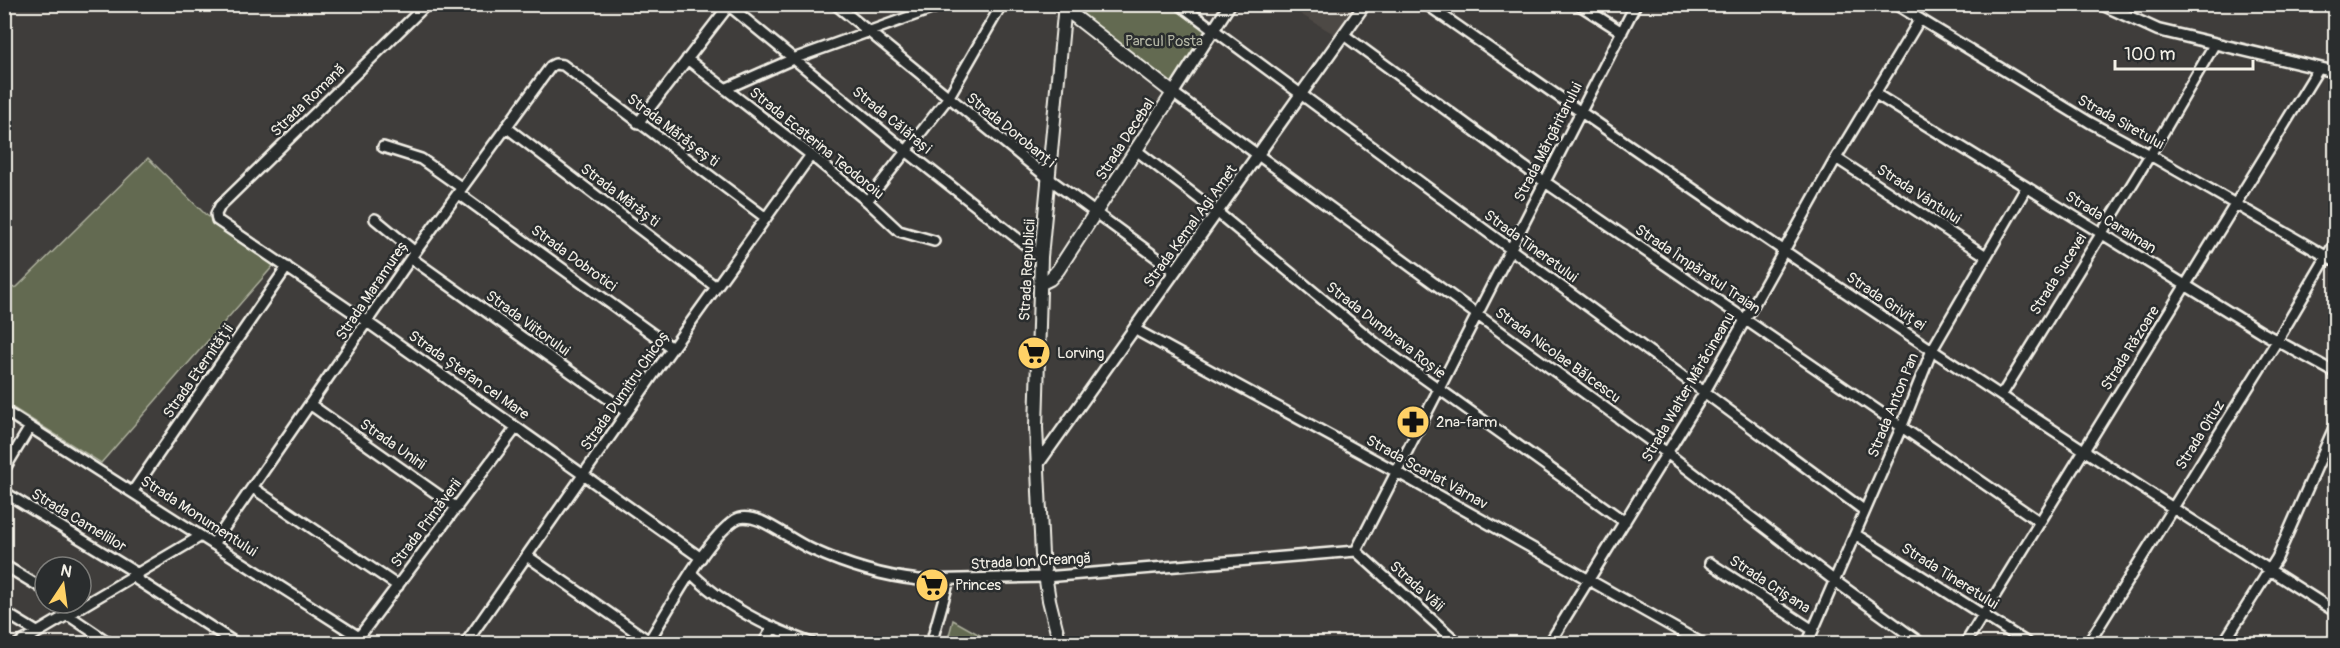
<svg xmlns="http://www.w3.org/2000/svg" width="2340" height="648" font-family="Pangolin,sans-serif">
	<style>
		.built { fill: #4e4844 }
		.green { fill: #636b51; stroke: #acae9c; stroke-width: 1.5 }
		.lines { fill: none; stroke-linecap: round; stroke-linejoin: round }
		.minor-casing { stroke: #f4f1e8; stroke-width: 14 }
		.tertiary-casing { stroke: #f4f1e8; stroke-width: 15 }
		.secondary-casing { stroke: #f4f1e8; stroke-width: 16 }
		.minor { stroke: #2a2d2e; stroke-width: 9 }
		.tertiary { stroke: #2a2d2e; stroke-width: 10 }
		.secondary { stroke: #2a2d2e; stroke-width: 12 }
		.labels { text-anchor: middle; stroke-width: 5; stroke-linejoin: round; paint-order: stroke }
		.park-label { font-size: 15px; fill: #b3b5a4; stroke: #2a2d2e }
		.street-label { font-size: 15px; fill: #f4f1e8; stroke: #2a2d2e }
		.poi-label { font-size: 15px; fill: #f4f1e8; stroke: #2a2d2e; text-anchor: start }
	</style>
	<rect width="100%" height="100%" fill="#3f3d3b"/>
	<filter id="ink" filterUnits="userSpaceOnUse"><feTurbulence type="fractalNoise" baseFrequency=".0167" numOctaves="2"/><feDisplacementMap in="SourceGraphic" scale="12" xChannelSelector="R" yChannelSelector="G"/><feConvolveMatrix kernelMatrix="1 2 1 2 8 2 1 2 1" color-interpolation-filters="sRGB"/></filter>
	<g filter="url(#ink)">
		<path class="built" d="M1285,5H1361L1339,37Z"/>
		<path class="green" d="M1065,4L1179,5L1214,30L1173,93Z
			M148,158L205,214L274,265L101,463L5,403L4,289L17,287Z
			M953,620L994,643H947Z"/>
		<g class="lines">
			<g class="minor-casing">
				<path id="minor" d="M427,4L220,206L216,214L217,220L367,322L701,558
					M727,4L905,150L1041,257
					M835,4L1048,178L1175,271
					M1179,4L1865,511
					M1426,4C1725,214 2027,417 2336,612
					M1578,4L1622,32
					M1895,4L2089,122L2150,155L2336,262
					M1344,35L1545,182L2040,522
					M687,59L811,155L867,201L899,231L934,241
					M725,89L793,59L945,4
					M1173,93L1667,453L1835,581L1922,644
					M1874,93L2263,333L2336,373
					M638,123L730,4
					M506,127L716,287
					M383,147L421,159L462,188
					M1136,150L1218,213L1379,346L1625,522
					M1836,158L1986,256
					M458,193L672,348
					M867,201L948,98L1002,4
					M375,219L415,252
					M411,258L627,412
					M1134,329L1395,471L1703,644
					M2001,396L2150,155L2214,45
					M311,405L457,508
					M11,415L370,644
					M4,470L30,427
					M253,488L398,586
					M133,491L287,267
					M4,492L138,574
					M1855,534L2029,644
					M213,544L415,252L551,66L555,64L563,65L766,218
					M1356,551L1636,4
					M1356,551L1459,644
					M527,556L649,641
					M1710,563L1813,630
					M4,565L45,590
					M691,573C725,607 768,628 814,644
					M133,577L237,644
					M65,603L76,610
					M4,612L37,632
					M68,615L111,644
					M359,637L516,428
					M18,644L201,536
					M465,644L658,368L811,155
					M647,644C669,610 704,541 735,520C742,515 753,518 761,521C779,529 795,542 813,550C846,565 883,576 919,580L1045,577L1356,551
					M763,644L773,627
					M931,644L949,580
					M1549,644L1704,393L1836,158L1920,19
					M1807,644L1901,428L1932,350L2026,188
					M1965,644L2319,68
					M2088,644L2277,341L2336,241
					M2223,644L2277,558L2336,423"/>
			</g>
			<g class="tertiary-casing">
				<path id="tertiary" d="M2101,4L2158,30L2336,72
					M1173,93L1230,4
					M1038,464L1365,4"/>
			</g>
			<g class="secondary-casing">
				<path id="secondary" d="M1040,284L1050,279L1058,270L1173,93L1060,5
					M1060,644L1049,600L1042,555L1036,427L1041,257L1065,4"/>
			</g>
			<use href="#minor" class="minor"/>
			<use href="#tertiary" class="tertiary"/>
			<use href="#secondary" class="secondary"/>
		</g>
	</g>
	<defs>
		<g id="supermarket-disc" transform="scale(1.725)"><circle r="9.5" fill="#ffd166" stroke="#2a2d2e"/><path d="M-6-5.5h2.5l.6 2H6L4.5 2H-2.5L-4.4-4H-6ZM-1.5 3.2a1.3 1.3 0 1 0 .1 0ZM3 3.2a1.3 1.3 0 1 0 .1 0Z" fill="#111"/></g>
		<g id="pharmacy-disc" transform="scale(1.725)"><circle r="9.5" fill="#ffd166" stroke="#2a2d2e"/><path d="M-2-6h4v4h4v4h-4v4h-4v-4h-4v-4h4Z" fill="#111"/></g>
	</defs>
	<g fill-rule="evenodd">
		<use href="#supermarket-disc" x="1034" y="353"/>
		<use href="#pharmacy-disc" x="1413" y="422"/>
		<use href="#supermarket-disc" x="932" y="585"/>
	</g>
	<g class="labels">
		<g class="park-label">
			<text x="1164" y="46">Parcul Posta</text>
		</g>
		<g class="street-label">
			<text transform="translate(308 100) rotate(-44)" y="5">Strada Romană</text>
			<text transform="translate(892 120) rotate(39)" y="5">Strada Călărași</text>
			<text transform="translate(2121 122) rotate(29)" y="5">Strada Siretului</text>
			<text transform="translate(673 130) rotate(37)" y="5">Strada Mărășești</text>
			<text transform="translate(1011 130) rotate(39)" y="5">Strada Dorobanți</text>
			<text transform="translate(1125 139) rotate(-57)" y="5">Strada Decebal</text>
			<text transform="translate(1548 142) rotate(-63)" y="5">Strada Mărgăritarului</text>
			<text transform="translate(817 143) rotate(39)" y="5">Strada Ecaterina Teodoroiu</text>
			<text transform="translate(1919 194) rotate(33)" y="5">Strada Vântului</text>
			<text transform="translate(620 195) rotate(37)" y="5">Strada Mărăști</text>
			<text transform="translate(2111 222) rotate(32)" y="5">Strada Caraiman</text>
			<text transform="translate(1190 226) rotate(-54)" y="5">Strada Kemal Agi Amet</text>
			<text transform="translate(1531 246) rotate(36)" y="5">Strada Tineretului</text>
			<text transform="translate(574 258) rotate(36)" y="5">Strada Dobrotici</text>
			<text transform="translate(1698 269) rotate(34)" y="5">Strada Împăratul Traian</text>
			<text transform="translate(1027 270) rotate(-87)" y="5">Strada Republicii</text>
			<text transform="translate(2058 274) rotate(-58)" y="5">Strada Sucevei</text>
			<text transform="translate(372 290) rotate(-56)" y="5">Strada Maramureș</text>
			<text transform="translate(1886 301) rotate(34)" y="5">Strada Griviței</text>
			<text transform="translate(528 323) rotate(36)" y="5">Strada Viitorului</text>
			<text transform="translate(1386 330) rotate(38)" y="5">Strada Dumbrava Roșie</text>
			<text transform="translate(2130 348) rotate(-58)" y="5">Strada Răzoare</text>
			<text transform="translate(1558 355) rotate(36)" y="5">Strada Nicolae Bălcescu</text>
			<text transform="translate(198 371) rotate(-55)" y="5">Strada Eternității</text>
			<text transform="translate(469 375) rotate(35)" y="5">Strada Ștefan cel Mare</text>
			<text transform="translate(1688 387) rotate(-60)" y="5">Strada Walter Mărăcineanu</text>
			<text transform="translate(625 390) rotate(-55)" y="5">Strada Dumitru Chicoș</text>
			<text transform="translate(1893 405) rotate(-68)" y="5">Strada Anton Pan</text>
			<text transform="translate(2200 435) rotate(-58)" y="5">Strada Oituz</text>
			<text transform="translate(393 444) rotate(35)" y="5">Strada Unirii</text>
			<text transform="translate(1427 472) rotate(29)" y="5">Strada Scarlat Vârnav</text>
			<text transform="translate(199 516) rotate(33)" y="5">Strada Monumentului</text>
			<text transform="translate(79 520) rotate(31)" y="5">Strada Cameliilor</text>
			<text transform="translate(426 523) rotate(-53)" y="5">Strada Primăverii</text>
			<text transform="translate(1031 561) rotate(-3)" y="5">Strada Ion Creangă</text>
			<text transform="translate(1950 576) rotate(32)" y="5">Strada Tineretului</text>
			<text transform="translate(1770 584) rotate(33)" y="5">Strada Crișana</text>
			<text transform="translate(1417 586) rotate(42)" y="5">Strada Văii</text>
		</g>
		<g class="poi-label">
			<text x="1057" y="358">Lorving</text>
			<text x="1436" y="427">2na-farm</text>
			<text x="955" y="590">Princes</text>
		</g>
	</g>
	<rect width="2340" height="648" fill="none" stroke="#2a2d2e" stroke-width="24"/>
	<rect x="12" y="12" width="2316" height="624" fill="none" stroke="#f4f1e8" stroke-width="2" filter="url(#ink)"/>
	<g transform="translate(63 585) rotate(13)"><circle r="28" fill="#2a2d2e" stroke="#7b7b78" stroke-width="1.5"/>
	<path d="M0-4.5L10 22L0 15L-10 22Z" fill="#ffd166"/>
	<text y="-9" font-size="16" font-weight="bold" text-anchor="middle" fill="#f4f1e8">N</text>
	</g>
	<path d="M2115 60v9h138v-9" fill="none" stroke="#f4f1e8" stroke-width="3"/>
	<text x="2124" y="60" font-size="18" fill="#f4f1e8" stroke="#2a2d2e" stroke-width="4.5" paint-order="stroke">100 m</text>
</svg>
